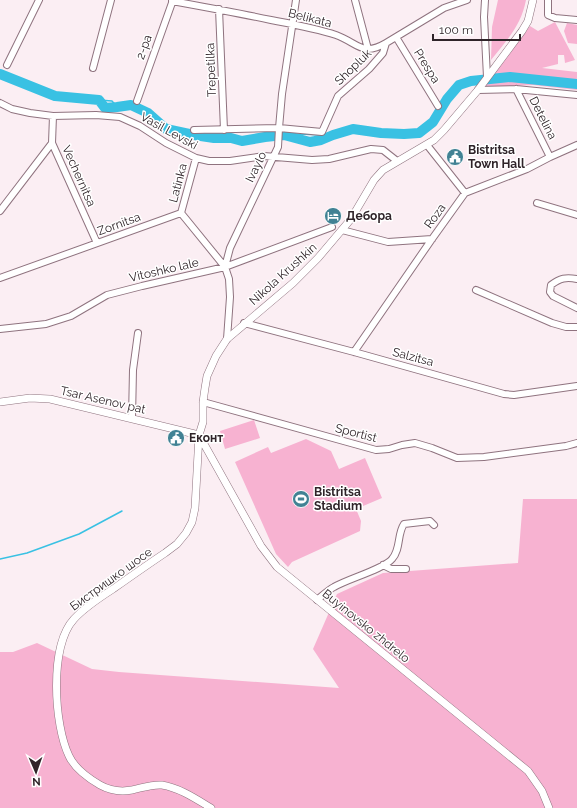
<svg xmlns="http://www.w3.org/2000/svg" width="577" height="808" font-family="Raleway,sans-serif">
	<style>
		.green { fill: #f7b2d1 }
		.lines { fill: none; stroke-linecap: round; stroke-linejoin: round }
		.stream { stroke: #39c1e3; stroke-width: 1.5 }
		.river { stroke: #39c1e3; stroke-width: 10 }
		.minor-casing { stroke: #8f737f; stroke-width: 8 }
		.tertiary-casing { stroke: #8f737f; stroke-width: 8 }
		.minor { stroke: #fff; stroke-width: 6 }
		.tertiary { stroke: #fff; stroke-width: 7 }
		.labels { text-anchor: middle; stroke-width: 3; stroke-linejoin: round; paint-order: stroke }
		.street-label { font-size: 12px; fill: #2f2429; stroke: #fff }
		.poi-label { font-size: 12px; font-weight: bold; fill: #2f2429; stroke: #fff; text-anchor: start }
	</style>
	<rect width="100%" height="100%" fill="#fbeef3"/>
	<path class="green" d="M498,0H526C521,26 507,40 491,60L492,27Z
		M555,22L575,60L565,63L564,55H558V64L542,68L577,72V90L533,85L484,87L530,26L538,31Z
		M567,23L577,25V44L568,43L564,31Z
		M254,420L260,438L225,449L220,431Z
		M306,439L331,451L339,469L365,458L382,498L356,509L361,521L360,531L292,562L288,567L276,554L235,462L268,447L271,453Z
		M523,499H577V808H0V652H13L37,643L92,669L119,672L339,688L313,649L337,594L383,573L518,563Z"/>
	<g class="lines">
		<path class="stream" d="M99,100L112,101L117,107
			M284,135L302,134L319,135
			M323,135H333
			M0,559L27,553L79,534L122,511"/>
		<path class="river" d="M0,74L55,96L99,100L105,108L117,107L131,105L148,113L166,129L194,135L214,138H231L242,141L265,137L284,135L310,142L321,140L333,135L353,129L381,133L404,134L419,133L433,122L447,99L459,85L471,81L510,77L577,84"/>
		<g class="minor-casing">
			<path id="minor" d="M355,0L368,49
				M485,0L484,17L487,77
				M548,0V15L555,18L577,20
				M172,1C205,7 238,13 271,20C292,24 315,28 336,35C358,43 362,57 386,43
				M219,9L224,130
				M396,37L438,106
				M7,65L39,0
				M93,68L111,0
				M516,89L550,157
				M478,90L516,89L577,95
				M137,101L173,0
				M0,103L12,109L30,113L53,116L96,115L120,117L140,126L166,143L196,158L209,161H230L264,156L312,160L329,159L371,149L383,150L397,161
				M53,116L52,143L97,243
				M194,130L279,128L322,132L338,96L369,69L383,53L386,43L444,8L467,0
				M427,145L465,193
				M537,203L577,215
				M0,211L52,143
				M181,213L225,267
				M181,213L196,158
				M342,230L388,242L432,239
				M0,278L181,213
				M577,279C566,277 560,278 551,285L550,292L553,296L577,308
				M476,290L552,323L566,327H577
				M244,323L354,352L504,394L514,395L577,386
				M0,329L46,324L71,316L107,295L142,286L225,267L332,227
				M227,339L230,297L229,279L225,267L230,248L278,147L279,128L282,94L296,0
				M354,352L432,239L465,193L527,169L550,157L577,145
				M203,402L376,450L389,449L402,445L415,443L432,448L457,458L484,457L566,446L577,443
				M132,418L133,370L138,333
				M383,565L391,569H406
				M317,600C322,596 328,590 334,587C347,579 384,569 392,559C401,549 397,534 404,524L430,521L434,525"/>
		</g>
		<g class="tertiary-casing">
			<path id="tertiary" d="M0,402L30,398L50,399L199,435
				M199,435L261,546L277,567L528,771L542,791L549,808
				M211,808C196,799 180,788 162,785C152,784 142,788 132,790C121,792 109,790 100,785C88,778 75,769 69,756C54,725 49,646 74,619C85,607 99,598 113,589C130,577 147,565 165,553L177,544L186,533L192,522L195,508L199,435L203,422V402L205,388L207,376L216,356L227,339L293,283L318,258L351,219L374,180L383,170L434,140L444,130L478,90L522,31L528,21L533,0"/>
		</g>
		<use href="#minor" class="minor"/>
		<use href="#tertiary" class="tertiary"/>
	</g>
	<defs>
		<g id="civic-disc" transform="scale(0.9)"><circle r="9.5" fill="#418294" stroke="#fff"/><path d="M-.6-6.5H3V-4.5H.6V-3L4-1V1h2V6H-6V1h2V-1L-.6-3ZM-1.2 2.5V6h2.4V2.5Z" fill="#fff"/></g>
		<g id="hotel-disc" transform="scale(0.9)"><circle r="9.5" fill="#418294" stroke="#fff"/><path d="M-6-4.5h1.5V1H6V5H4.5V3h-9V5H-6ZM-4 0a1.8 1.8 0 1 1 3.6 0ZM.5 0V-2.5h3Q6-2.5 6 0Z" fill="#fff"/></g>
		<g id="stadium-disc" transform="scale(0.9)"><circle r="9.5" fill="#418294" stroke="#fff"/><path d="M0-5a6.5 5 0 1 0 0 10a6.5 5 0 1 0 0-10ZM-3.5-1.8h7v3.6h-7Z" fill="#fff"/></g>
	</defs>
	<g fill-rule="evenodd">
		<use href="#civic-disc" x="455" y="157"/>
		<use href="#hotel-disc" x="333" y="216"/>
		<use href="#civic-disc" x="176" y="438"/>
		<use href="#stadium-disc" x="301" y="499"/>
	</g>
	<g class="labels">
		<g class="street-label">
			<text transform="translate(310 18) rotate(14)" y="4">Belikata</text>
			<text transform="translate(144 47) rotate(-70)" y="4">2-ра</text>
			<text transform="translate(427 66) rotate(58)" y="4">Prespa</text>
			<text transform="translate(353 67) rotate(-44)" y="4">Shopluk</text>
			<text transform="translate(211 70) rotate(-92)" y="4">Trepetilka</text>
			<text transform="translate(543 118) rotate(63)" y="4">Detelina</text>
			<text transform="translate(169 131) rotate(29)" y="4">Vasil Levski</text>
			<text transform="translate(256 167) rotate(-64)" y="4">Ivaylo</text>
			<text transform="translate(79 176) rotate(66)" y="4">Vechernitsa</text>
			<text transform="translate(178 183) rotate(-75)" y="4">Latinka</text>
			<text transform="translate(435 216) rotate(-54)" y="4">Roza</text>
			<text transform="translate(119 224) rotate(-20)" y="4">Zornitsa</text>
			<text transform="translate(164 270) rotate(-13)" y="4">Vitoshko lale</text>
			<text transform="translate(283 274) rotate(-42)" y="4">Nikola Krushkin</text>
			<text transform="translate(413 357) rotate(15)" y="4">Salzitsa</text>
			<text transform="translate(103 400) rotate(13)" y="4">Tsar Asenov pat</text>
			<text transform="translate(356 433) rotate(14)" y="4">Sportist</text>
			<text transform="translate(111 579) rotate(-36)" y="4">Бистришко шосе</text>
			<text transform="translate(366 626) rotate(39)" y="4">Buyinovsko zhdrelo</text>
		</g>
		<g class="poi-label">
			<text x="468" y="154">Bistritsa<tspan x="468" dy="14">Town Hall</tspan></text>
			<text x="346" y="220">Дебора</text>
			<text x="189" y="442">Еконт</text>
			<text x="314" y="496">Bistritsa<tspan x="314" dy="14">Stadium</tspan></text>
		</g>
	</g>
	<g transform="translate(36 772) rotate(178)" stroke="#ffffff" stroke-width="3" paint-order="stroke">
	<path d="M0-3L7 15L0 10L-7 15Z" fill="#2f2429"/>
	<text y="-6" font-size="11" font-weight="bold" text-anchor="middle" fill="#2f2429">N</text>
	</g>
	<path d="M433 34v6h87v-6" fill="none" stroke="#2f2429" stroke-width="2"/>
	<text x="439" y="34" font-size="12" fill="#2f2429" stroke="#ffffff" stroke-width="3" paint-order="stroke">100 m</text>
</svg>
